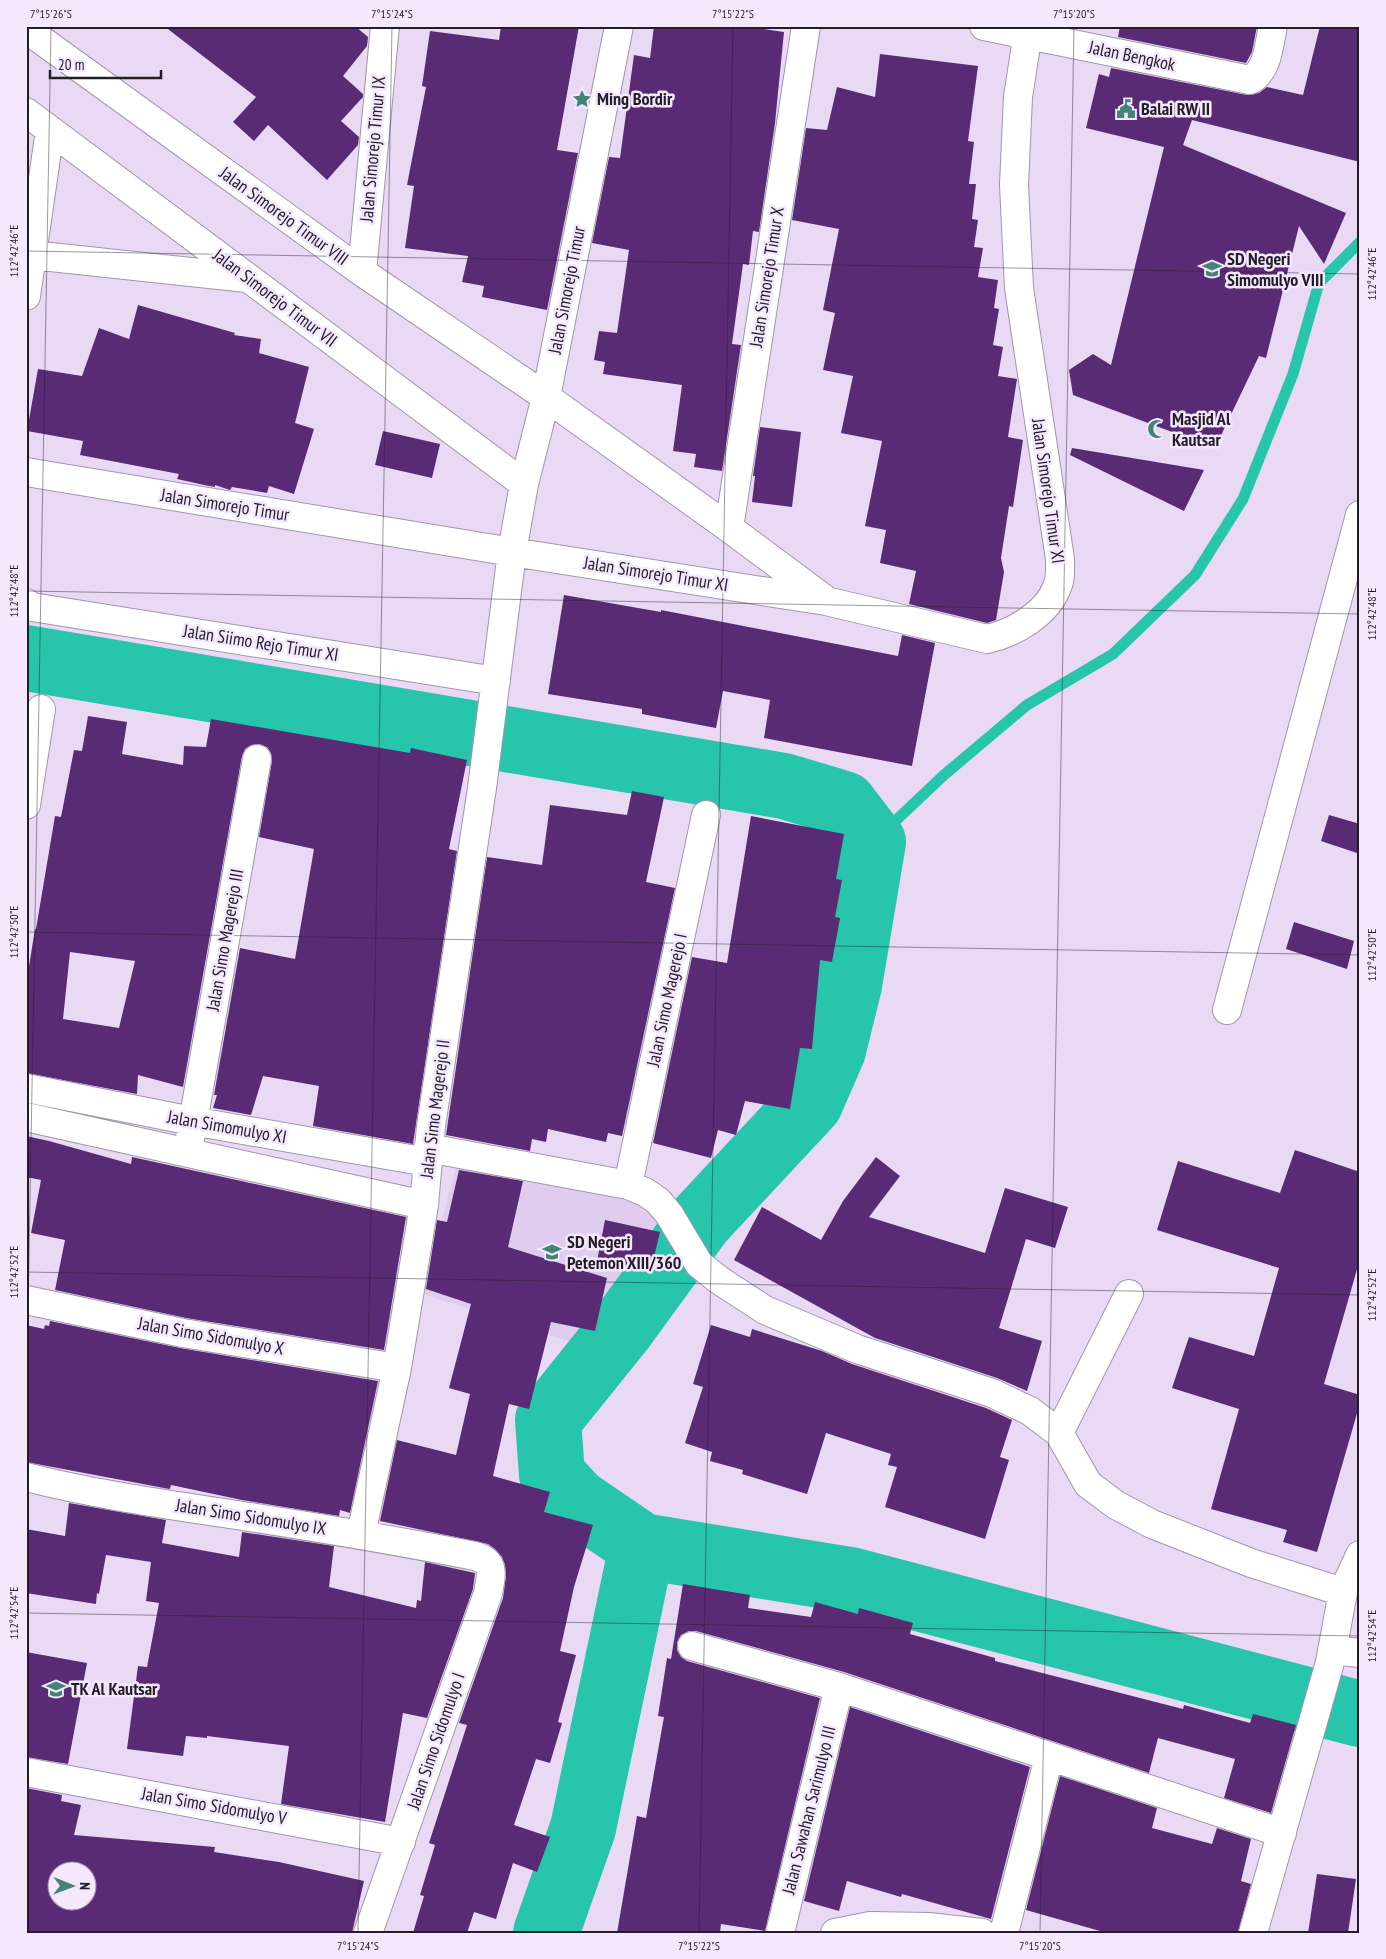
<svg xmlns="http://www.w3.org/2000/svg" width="1386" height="1959" font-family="'PT Sans Narrow',sans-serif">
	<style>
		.built { fill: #e0ccef }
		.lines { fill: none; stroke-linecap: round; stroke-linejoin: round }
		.stream { stroke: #28c5ad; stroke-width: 11 }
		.river { stroke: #28c5ad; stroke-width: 66 }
		.building { fill: #5a2b75; fill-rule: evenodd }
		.minor-casing { stroke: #a394ae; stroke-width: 30 }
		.minor { stroke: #fff; stroke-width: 28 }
		.ticks { fill: none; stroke: #231d27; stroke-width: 1; stroke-opacity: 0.45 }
		.labels { text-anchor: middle; stroke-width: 5; stroke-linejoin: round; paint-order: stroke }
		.street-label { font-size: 18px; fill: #231d27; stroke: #f5e8fe }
		.poi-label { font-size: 18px; font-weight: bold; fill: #231d27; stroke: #f5e8fe; text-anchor: start }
		.neatline { fill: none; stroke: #231d27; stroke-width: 2 }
		.ticks-label { font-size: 12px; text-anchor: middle; fill: #231d27 }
	</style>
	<rect width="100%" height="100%" fill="#e9d9f5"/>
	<path class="built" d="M458,1159L545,1179L702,1210L595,1350L423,1294Z"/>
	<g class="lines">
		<path class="stream" d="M873,842L944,775L1027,705L1113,654L1195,575L1243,499L1293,374L1319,283L1360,242"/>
		<path class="river" d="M26,658L784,786L844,804L873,842L849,985L833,1050L810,1103L700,1221L622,1328L548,1420L552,1475L576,1501L642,1546L850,1580L1360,1714
			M546,1933L583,1828L642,1546"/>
	</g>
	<path class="building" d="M164,26H355L368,37L367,46L343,76L363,94V97L341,121L359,137L358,145L327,180L268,125L254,141L233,122L256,97Z
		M501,26H579L557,150L578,153L547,310L482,297L484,286L462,282L468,256L405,248L414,186L407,185L426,87L422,86L430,31L499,40Z
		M654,26H742L784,32L775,123L759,232L753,231L749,265L743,264L732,344L741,345L722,471L694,467L696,454L673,451L682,385L603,374L605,362L594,360L599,331L617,333L629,250L592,243L609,157L620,158L634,55L650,58Z
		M1120,26H1257L1252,52L1246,63L1118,37Z
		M1320,26H1360V162L1192,120L1183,145L1346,213L1324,264L1299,226L1266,358L1259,356L1215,448L1073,395L1069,370L1093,354L1111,365L1164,147L1086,128L1099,74L1109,77L1111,68L1247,95L1259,93L1267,87L1303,95Z
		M880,54L978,66L968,141L974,142L969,184H976L972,219L978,220L974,247L983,248L978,277L998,280L994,308L999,309L993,345L1003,347L998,376L1017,379L1008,437L1023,440L1013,507L1009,506L1001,558L1004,572L996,620L987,623L909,604L916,571L880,563L886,530L865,526L882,441L841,433L853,376L823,370L835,313L823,310L839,229L792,220L806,128L827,130L837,87L875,97Z
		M138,305L235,333L234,335L261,339L259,353L309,367L295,423L314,429L294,494L269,486L267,493L232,487L230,490L215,485V487L204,485L177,479L179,474L80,455L83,441L27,431L38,369L82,376L99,328L129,339Z
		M760,427L801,432L792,507L752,502L755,476H753Z
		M383,431L440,444L432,478L375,465Z
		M1072,448L1204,470L1184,511L1070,455Z
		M564,595L661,612V610L898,656L902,635L935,643L912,766L764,738L770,700L723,691L716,728L642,714V709L548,694Z
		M88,716L127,722L122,754L183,765L184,746L206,747L211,719L410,753L411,748L467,760L449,849L457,851L413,1144L313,1126L319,1086L263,1076L251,1115L213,1108L217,1095H214L240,948L295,959L314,849L259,837L272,761L271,753L267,747L259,744L251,745L245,749L242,756L183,1087L138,1075L137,1094L26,1073V985L35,929H36L55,816L61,817L74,750L82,751ZM70,952L135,961L119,1028L63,1019Z
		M632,791L664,797L646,882L675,888L622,1136L608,1133L606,1142L548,1129L546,1142L532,1139L530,1151L446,1135L487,857L542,865L550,805L627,815Z
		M1329,815L1360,824V854L1321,841Z
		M751,816L844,834L836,879L842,880L835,917L840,918L832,962L820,960L812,1049L800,1048L790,1109L745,1101L736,1135L718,1130L711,1158L653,1143L692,957L727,963Z
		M1294,922L1354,941L1347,969L1286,949Z
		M26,1136L49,1141L131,1164L132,1157L406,1217L384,1350L186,1318L55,1290L65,1240L31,1233L41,1180L26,1177Z
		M1295,1150L1360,1172V1259L1324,1384L1360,1395V1403L1317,1552L1283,1542L1287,1530L1211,1509L1239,1409L1172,1388L1189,1337L1254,1356L1279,1268L1157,1230L1178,1161L1280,1193Z
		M876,1157L900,1176L869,1217L985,1253L1005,1188L1068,1207L1055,1248L1026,1239L999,1328L1042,1341L1027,1391L997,1378L875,1338L734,1260L762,1207L821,1240L843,1201Z
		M459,1170L523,1181L508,1247L607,1278L595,1331L551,1322L529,1409L509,1404L493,1476L550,1492L544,1512L593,1525L574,1587L560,1651L576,1655L558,1722L562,1723L550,1763L536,1759L514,1825L550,1837L537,1872L513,1863L496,1919L474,1912L467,1933H413L424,1896L420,1895L435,1845L429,1843L467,1725L459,1723L503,1598L506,1576L505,1565L502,1557L495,1549L488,1544L380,1521L397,1440L456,1455L470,1394L449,1388L471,1304L426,1289L437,1220L447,1222Z
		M605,1220L660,1232L651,1270L597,1261Z
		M50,1321L180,1348L378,1381L350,1513L340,1510L339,1516L242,1500L171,1485L170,1489L164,1488L26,1462V1325L44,1329L45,1325L49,1326Z
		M711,1325L750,1337L752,1329L822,1351L852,1364L986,1408L1012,1420L1000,1457L1009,1460L985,1539L885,1507L897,1467L888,1465L891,1454L826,1433L807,1494L742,1474L743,1470L710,1461L712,1452L685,1443L703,1387L693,1384Z
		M69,1503L166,1520L162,1543L239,1557L242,1532L334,1546L329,1587L416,1608L417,1600L421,1601L425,1562L475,1573L473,1589L427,1718L403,1713L385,1822L281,1804L289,1746L207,1736V1738L186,1736L183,1756L127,1749L138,1666L147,1667L159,1603L146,1601L151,1562L106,1555L99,1594L97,1593L96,1604L26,1593V1529L65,1536Z
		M683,1584L750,1595L748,1608L811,1617L815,1602L858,1614L859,1608L913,1623L910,1634L995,1658V1661L1183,1709L1184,1705L1250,1723L1253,1714L1296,1725L1271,1813L1224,1798L1235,1759L1158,1738L1149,1773L844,1672L696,1631H689L681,1635L677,1642V1650L681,1657L687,1661L820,1698L765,1931L721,1924L720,1933H617L637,1816L646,1818L664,1717L658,1716L667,1658L671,1659Z
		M26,1652L87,1663L68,1764L26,1757Z
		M850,1707L1030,1767L991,1919L902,1894L901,1897L847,1881L839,1911L804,1901Z
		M1060,1776L1157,1808L1152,1828L1212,1844L1217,1828L1251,1839L1241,1881L1251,1884L1238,1933H1107L1026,1910Z
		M26,1788L62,1795L61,1801L81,1805L74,1835L215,1847L214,1852L279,1862L364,1881L352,1933H26ZM58,1872H88V1902H58Z
		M1317,1874L1356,1879L1348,1933H1308Z"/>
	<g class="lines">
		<g class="minor-casing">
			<path id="minor" d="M984,26L1250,80C1268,71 1269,44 1273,26
				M26,29L362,272L546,397L729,528L823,598
				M26,112L524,484
				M32,255L247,278
				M362,272L385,26
				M26,296L50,130
				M26,472L512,552L826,601L987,639C1014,633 1047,614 1057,587C1061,579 1060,568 1060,559L1019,288L1014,185L1018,97L1029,26
				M729,528L806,26
				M26,603L32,607L496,681
				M26,805L41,709
				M1227,1010L1360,515
				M26,1088L192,1121L427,1162
				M26,1117L424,1205
				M190,1139L257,759
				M428,1148L628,1185L645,1192L658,1201L669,1214L699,1264L719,1280L765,1310L857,1349L992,1393L1030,1411L1059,1433L1088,1484L1116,1505L1152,1524L1251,1563L1343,1592
				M628,1185L706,815
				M26,1300L183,1333L397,1368
				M1059,1433L1129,1294
				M26,1477C97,1495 171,1505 243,1516C321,1528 398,1541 475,1556C496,1562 491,1575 488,1593L368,1933
				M361,1534L397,1368L424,1205L431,1126L482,788L512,552L524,484L546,397L619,26
				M692,1646L839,1687L1282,1833
				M1332,1650L1360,1653
				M26,1772L401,1842
				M780,1933L839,1687
				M835,1933L870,1926L928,1927L982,1933
				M1004,1933L1049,1757
				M1253,1933L1330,1662L1343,1592L1360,1555"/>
		</g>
		<use href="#minor" class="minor"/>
	</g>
	<path class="ticks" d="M26,251L1360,274M26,591L1360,614M26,932L1360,955M26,1272L1360,1295M26,1423L51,26M26,1613L1360,1636M358,1933L392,26M699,1933L733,26M1040,1933L1074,26"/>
	<defs>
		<g id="sight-bare" transform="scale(1.5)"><path d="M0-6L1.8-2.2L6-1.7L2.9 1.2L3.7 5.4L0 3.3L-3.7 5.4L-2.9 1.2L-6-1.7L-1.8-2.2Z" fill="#428578" stroke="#f5e8fe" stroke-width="2.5" paint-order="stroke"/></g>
		<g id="civic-bare" transform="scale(1.5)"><path d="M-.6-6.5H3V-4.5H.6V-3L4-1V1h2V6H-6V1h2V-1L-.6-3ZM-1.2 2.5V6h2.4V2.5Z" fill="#428578" stroke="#f5e8fe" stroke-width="2.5" paint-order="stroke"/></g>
		<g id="school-bare" transform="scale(1.5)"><path d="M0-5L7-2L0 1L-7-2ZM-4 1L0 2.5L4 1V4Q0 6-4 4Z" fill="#428578" stroke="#f5e8fe" stroke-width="2.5" paint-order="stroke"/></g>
		<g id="mosque-bare" transform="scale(1.5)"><path d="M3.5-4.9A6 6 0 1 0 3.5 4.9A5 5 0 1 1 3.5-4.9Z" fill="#428578" stroke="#f5e8fe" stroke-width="2.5" paint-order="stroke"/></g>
	</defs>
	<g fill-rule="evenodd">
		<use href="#sight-bare" x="582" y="99"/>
		<use href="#civic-bare" x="1126" y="109"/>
		<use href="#school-bare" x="1212" y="269"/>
		<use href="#mosque-bare" x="1157" y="429"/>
		<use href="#school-bare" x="552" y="1252"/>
		<use href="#school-bare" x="56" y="1689"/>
	</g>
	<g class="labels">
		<g class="street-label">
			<text transform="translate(1132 56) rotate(12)" y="6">Jalan Bengkok</text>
			<text transform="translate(373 149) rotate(-85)" y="6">Jalan Simorejo Timur IX</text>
			<text transform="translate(284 216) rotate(36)" y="6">Jalan Simorejo Timur VIII</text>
			<text transform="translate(767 277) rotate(-81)" y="6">Jalan Simorejo Timur X</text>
			<text transform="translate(567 290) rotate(-79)" y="6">Jalan Simorejo Timur</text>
			<text transform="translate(275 298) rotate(37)" y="6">Jalan Simorejo Timur VII</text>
			<text transform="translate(1048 491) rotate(82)" y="6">Jalan Simorejo Timur XI</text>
			<text transform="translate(225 505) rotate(9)" y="6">Jalan Simorejo Timur</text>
			<text transform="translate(656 574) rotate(9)" y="6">Jalan Simorejo Timur XI</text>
			<text transform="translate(261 643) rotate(9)" y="6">Jalan Siimo Rejo Timur XI</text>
			<text transform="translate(225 940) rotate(-80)" y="6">Jalan Simo Magerejo III</text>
			<text transform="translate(667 1000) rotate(-78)" y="6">Jalan Simo Magerejo I</text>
			<text transform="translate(435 1109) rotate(-83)" y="6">Jalan Simo Magerejo II</text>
			<text transform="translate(227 1127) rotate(10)" y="6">Jalan Simomulyo XI</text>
			<text transform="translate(211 1336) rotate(10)" y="6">Jalan Simo Sidomulyo X</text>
			<text transform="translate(251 1517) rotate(9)" y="6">Jalan Simo Sidomulyo IX</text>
			<text transform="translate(436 1741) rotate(-71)" y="6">Jalan Simo Sidomulyo I</text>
			<text transform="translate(214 1806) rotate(10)" y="6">Jalan Simo Sidomulyo V</text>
			<text transform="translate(809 1810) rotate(-76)" y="6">Jalan Sawahan Sarimulyo III</text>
		</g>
		<g class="poi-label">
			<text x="597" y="105">Ming Bordir</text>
			<text x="1141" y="115">Balai RW II</text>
			<text x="1227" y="265">SD Negeri<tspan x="1227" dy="21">Simomulyo VIII</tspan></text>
			<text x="1172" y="425">Masjid Al<tspan x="1172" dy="21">Kautsar</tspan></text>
			<text x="567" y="1248">SD Negeri<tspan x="567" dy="21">Petemon XIII/360</tspan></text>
			<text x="71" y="1695">TK Al Kautsar</text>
		</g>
	</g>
	<rect width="1386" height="1959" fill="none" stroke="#f5e8fe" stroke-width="55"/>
	<g transform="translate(72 1886) rotate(91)"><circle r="24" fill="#f5e8fe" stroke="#a197a8"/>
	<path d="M0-4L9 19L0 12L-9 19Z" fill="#428578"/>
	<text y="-8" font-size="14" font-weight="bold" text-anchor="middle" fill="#231d27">N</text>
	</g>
	<path d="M50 70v8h111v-8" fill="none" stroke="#231d27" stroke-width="2.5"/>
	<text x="58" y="70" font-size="15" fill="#231d27" stroke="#f5e8fe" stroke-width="4" paint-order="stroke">20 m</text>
	<rect x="28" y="28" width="1330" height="1904" class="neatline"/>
	<g class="ticks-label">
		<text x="51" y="18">7°15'26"S</text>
		<text x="392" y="18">7°15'24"S</text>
		<text x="733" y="18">7°15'22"S</text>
		<text x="1074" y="18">7°15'20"S</text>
		<text transform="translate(14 251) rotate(-90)" y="4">112°42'46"E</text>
		<text transform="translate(1372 274) rotate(-90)" y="4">112°42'46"E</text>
		<text transform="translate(14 591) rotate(-90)" y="4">112°42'48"E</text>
		<text transform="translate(1372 614) rotate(-90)" y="4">112°42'48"E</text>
		<text transform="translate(14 932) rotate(-90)" y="4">112°42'50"E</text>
		<text transform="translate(1372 955) rotate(-90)" y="4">112°42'50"E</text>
		<text transform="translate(14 1272) rotate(-90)" y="4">112°42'52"E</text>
		<text transform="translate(1372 1295) rotate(-90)" y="4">112°42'52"E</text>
		<text transform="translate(14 1613) rotate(-90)" y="4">112°42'54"E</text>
		<text transform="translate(1372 1636) rotate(-90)" y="4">112°42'54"E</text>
		<text x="358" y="1950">7°15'24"S</text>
		<text x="699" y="1950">7°15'22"S</text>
		<text x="1040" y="1950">7°15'20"S</text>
	</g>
</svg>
